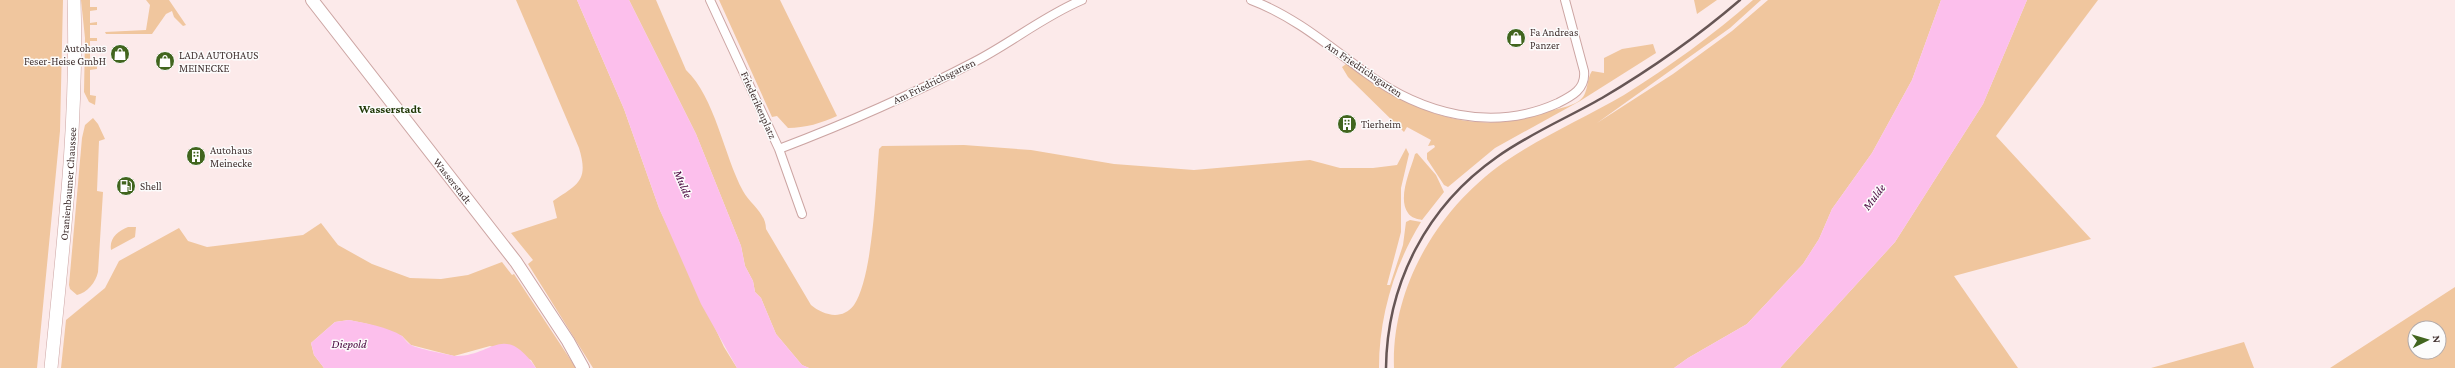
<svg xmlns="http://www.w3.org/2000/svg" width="2455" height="368" font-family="'Crimson Pro',serif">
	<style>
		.green { fill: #f0c69e; fill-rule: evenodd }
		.water { fill: #fcbfec }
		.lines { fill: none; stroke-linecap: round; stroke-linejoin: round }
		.street-casing { stroke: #cca5a3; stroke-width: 10 }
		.secondary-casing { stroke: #cca5a3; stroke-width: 14 }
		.primary-casing { stroke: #cca5a3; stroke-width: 14 }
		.street { stroke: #fff; stroke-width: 8 }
		.secondary { stroke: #fff; stroke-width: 12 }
		.primary { stroke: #fff; stroke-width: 13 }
		.rail { stroke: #675655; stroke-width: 2.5 }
		.labels { text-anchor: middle; stroke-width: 3; stroke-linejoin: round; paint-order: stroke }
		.poi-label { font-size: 11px; fill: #423231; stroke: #fcfcfc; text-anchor: start }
		.street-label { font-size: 11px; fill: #423231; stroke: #fcfcfc }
		.neighbourhood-label { font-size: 12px; font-weight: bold; fill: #1e3604; stroke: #fcfcfc }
		.water-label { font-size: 12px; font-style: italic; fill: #48063e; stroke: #fcfcfc }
	</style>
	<rect width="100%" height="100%" fill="#fceaea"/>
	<path class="green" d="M0,0H63L60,131L37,368H0Z
		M81,0H90V7H97V10L90,11V23L97,22V25H90V38H97V41H90V64H97V69L90,70V95L96,96L95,105L89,102L84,92L85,38Z
		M146,0H169L186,25L183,26L174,17L172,11L166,14L152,34H106L105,32L146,30L150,5Z
		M516,0H577L624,109L659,208L724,347L737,368H593L528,264L533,260L511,233L557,218L553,201C578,184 589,181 579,148Z
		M629,0H656L686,70C715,97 724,156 743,191C750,204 766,213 766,229L811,305C823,315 842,321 854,305C873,277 876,186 879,149L882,146L964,145L1031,150L1114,164L1194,170L1310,160L1340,168H1373L1397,165L1406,148L1409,154L1401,188V232L1387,285H1390L1403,245L1406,222L1410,220L1421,222C1394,266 1379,317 1379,368H809L802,365L776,334L761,298L755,292L753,281L745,266L741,246L696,134Z
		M719,0H780L837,116C822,123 805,128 788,128L777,116L772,117Z
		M1694,0H1717L1697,14Z
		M1753,0H1761L1730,28L1597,123L1673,74L1732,31L1768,0H1941L1912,80L1872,153L1832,209L1819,239L1803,264L1747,324L1688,358L1674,368H1394C1391,287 1438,209 1503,163C1541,137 1584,118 1624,95C1669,67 1713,35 1753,0Z
		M2027,0H2098L1996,136L2091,239L1954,276L2018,368H1780L1895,242L1983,104Z
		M1653,44L1656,53L1580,101L1495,148L1448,187L1444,185L1427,159V153L1435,147L1434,145L1428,146L1431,140L1407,127L1404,132L1348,77L1342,67L1346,64L1349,65C1410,110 1468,138 1544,113C1554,109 1571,107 1579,101C1589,94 1586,80 1592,71L1604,73V58L1622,49Z
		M93,118L98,124L105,139L99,141L97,191L103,192L98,272C96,282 87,293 77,295L70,289L69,285L82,138L85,125Z
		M1417,153L1436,175L1444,192L1422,220C1418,219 1411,218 1408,213C1397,198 1411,169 1415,154Z
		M321,223L338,245L372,264L410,278L441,279L468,275L502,262L512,275L514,274L576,368H536L531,360L490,346L454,356L411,345L402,336L368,324L349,320L335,322L311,343L314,355L324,368H61L66,320L105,288L119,261L179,228L188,241L207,247L303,235Z
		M128,227H136L135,237L111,250C109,238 118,231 128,227Z
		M2455,287V368H2330ZM2415,328H2439V352H2415Z
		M2244,342L2254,368H2151Z"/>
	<path class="water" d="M577,0H629L696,134L741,246L745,266L753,281L755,292L761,298L776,334L802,365L809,368H737L701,304L659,208L624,109Z
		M1941,0H2027L1983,104L1895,242L1780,368H1674L1688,358L1747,324L1803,264L1819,239L1832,209L1872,153L1912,80Z
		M349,320C365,323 388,327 402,336C405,339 407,343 411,345C415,348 449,355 455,356C492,357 503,321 536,368H324L314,355L311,343L335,322Z"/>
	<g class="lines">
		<g class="street-casing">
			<path id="street" d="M710,0L779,149L802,214
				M1251,0C1294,16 1329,46 1366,73C1422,114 1492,133 1558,103C1572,96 1586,89 1584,71L1565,0
				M779,149C845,124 911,95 974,62C1011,43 1044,16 1082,0"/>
		</g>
		<g class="secondary-casing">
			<g id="secondary">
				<path id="s1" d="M312,0L516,262L568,341L583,368"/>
			</g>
		</g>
		<g class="primary-casing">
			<g id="primary">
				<path id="s2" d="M51,368C63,245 78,123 74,0"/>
			</g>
		</g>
		<use href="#street" class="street"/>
		<use href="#secondary" class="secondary"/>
		<use href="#primary" class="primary"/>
		<path class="rail" d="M1386,368C1387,283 1427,206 1497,157C1529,134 1567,118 1602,98C1651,69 1697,37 1740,0"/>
	</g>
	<defs>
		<g id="shop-disc" transform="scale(1)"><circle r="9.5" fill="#41651e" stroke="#fcfcfc"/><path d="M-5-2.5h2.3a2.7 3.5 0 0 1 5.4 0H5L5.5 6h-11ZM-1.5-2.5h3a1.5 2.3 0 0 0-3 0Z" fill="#fff"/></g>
		<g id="building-disc" transform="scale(1)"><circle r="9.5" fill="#41651e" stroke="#fcfcfc"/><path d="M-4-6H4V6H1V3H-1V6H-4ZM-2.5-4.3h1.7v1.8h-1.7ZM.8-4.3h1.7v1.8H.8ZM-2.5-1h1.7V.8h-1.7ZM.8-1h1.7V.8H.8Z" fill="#fff"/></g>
		<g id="fuel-disc" transform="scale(1)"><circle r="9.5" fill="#41651e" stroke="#fcfcfc"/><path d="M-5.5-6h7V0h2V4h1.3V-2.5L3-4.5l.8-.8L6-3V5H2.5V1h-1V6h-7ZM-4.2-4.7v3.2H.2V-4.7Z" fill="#fff"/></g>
	</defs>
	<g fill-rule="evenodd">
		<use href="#shop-disc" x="1516" y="38"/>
		<use href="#shop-disc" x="120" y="54"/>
		<use href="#shop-disc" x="165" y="61"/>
		<use href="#building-disc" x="1347" y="124"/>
		<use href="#building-disc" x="196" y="156"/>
		<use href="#fuel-disc" x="126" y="186"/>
	</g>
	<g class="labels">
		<g class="poi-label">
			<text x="1530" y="36">Fa Andreas<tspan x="1530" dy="13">Panzer</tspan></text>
			<text x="106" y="52" text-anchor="end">Autohaus<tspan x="106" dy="13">Feser-Heise GmbH</tspan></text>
			<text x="179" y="59">LADA AUTOHAUS<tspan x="179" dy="13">MEINECKE</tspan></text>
			<text x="1361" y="128">Tierheim</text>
			<text x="210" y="154">Autohaus<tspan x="210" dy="13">Meinecke</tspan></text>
			<text x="140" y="190">Shell</text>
		</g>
		<g class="street-label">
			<text transform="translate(1364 69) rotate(34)" y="4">Am Friedrichsgarten</text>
			<text transform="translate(934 81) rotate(-26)" y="4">Am Friedrichsgarten</text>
			<text transform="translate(759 105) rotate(66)" y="4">Friederikenplatz</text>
			<text dy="4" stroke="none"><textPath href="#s1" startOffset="229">Wasserstadt</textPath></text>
			<text dy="4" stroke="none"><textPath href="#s2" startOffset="185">Oranienbaumer Chaussee</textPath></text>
		</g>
		<g class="neighbourhood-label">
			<text x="390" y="113">Wasserstadt</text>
		</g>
		<g class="water-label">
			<text transform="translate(683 184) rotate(67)" y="4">Mulde</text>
			<text transform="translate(1874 197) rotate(-52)" y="4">Mulde</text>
			<text x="349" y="348">Diepold</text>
		</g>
	</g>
	<g transform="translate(2427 340) rotate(85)"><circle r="19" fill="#fcfcfc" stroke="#b2abab"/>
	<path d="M0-3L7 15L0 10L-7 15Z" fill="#41651e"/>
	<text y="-6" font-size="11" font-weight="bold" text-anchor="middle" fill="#423231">N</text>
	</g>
</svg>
